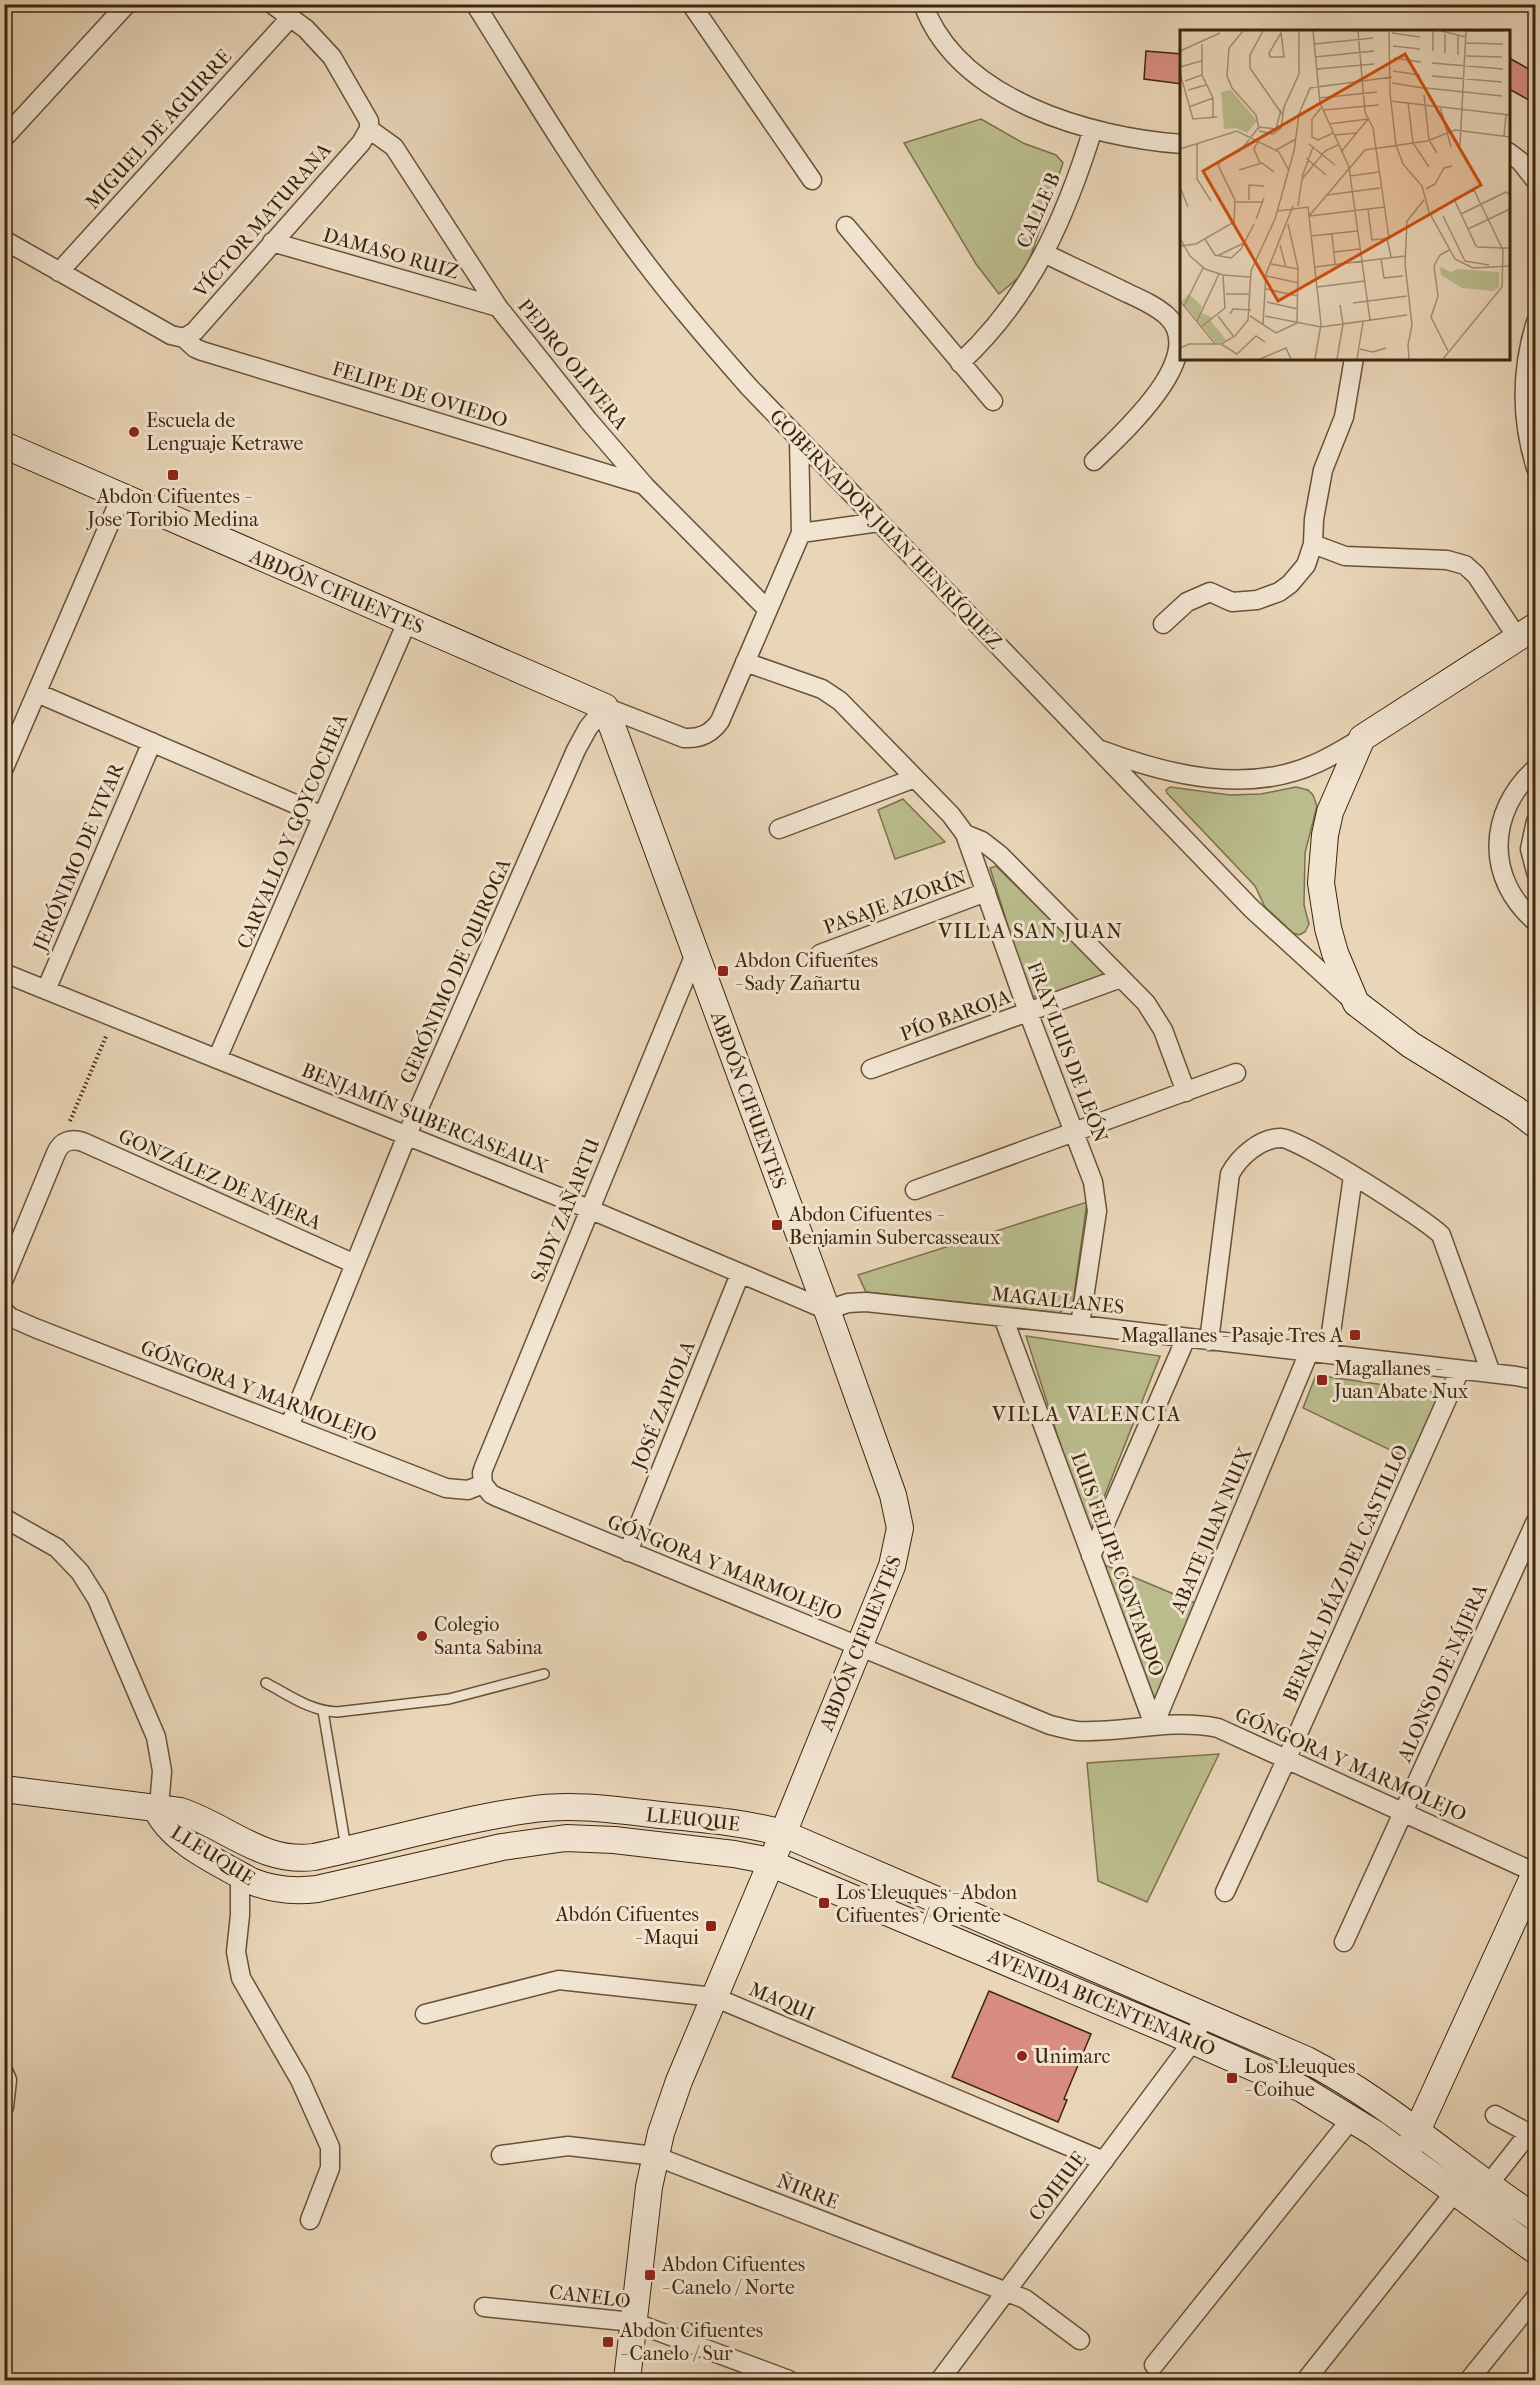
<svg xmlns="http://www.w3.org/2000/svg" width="1540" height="2385" font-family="'IM FELL French Canon',serif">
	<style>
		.green { fill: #babc8d; stroke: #7c714c; stroke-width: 1.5 }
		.building { fill: #d88d80; stroke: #3d260c; stroke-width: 1.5 }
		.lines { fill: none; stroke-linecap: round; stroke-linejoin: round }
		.lane-casing { stroke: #685237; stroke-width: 12 }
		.street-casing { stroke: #685237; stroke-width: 21 }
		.secondary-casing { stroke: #3d260c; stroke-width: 28 }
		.path { stroke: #3d260c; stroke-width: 4; stroke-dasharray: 1.5 3; stroke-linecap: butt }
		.lane { stroke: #f1e4d1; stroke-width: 9 }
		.street { stroke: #f1e4d1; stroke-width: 18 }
		.secondary { stroke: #f1e4d1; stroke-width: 26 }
		.poi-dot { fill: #8f2418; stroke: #f1e4d1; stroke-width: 2 }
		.labels { text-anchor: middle; stroke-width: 6; stroke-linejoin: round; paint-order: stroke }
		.street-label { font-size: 20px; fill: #3d260c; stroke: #f1e4d1 }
		.poi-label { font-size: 20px; fill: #3d260c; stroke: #f1e4d1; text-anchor: start }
		.neighbourhood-label { font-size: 21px; letter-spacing: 1.5px; fill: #3d260c; stroke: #f1e4d1 }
		.inset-road { fill: none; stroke: #a48f73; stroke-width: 1.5 }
		.view { fill: #ce510c; fill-opacity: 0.15; stroke: #ce510c; stroke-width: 3 }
		.inset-edge { fill: none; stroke: #3d260c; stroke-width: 3 }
	</style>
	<rect width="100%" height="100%" fill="#e9d5b8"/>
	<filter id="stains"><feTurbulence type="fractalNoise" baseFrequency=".00333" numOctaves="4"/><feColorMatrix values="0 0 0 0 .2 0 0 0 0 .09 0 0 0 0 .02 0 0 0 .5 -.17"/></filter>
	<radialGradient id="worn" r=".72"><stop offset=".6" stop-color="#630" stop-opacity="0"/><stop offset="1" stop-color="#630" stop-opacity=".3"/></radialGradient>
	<path class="green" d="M981,119L1023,143L1056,155L1063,163L1025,272L999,294L976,264L904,143Z
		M1170,787L1230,795L1261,794L1296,787L1308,790L1313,795L1317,806L1305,853L1304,905L1309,924L1305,932L1299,935L1293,933L1265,907L1255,886L1167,793L1166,790Z
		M903,799L945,842L895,859L878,810Z
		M996,866L1104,972L1105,974L1041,998L1032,996L1028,991L990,868Z
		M1087,1202L1073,1302L1059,1313L866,1292L858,1275Z
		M1026,1336L1160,1356L1089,1535Z
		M1316,1375L1440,1393L1411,1460L1303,1408Z
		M1100,1563L1195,1603L1154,1704Z
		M1219,1754L1147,1902L1098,1881L1087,1763Z"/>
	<path class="building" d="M1146,51L1182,54V84L1144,79Z
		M1509,58L1536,73V104L1509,89Z
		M989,1991L1091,2034L1064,2099L1067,2100L1058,2122L952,2077Z"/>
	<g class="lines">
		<g class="lane-casing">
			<path id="lane" d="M266,1683C289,1695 310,1711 337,1712L449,1699L544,1674
				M323,1711L346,1848"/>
		</g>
		<g class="street-casing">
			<path id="street" d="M475,4C523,80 569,158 622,231C661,286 705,337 749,387L1252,909L1353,1001
				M691,4L812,180
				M923,4C958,100 1089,137 1182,144
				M369,129L394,147L498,307L588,420L645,486L768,610
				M4,138L127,4
				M1508,152L1520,161L1536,181
				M846,226L993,401
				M4,240L171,335L184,338
				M272,242L498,307
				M1044,253C1070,266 1097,278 1123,291C1138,298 1155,305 1167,316C1210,356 1121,434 1094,461
				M59,272L291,17
				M1536,322C1521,370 1521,420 1536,468
				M184,338L195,348L202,351L644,485
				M184,338L195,331L361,143L369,129V121L332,57L306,29L272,4
				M960,363C1031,297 1065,219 1093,129
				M801,533L879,522
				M1313,544L1345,556L1447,560L1465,565L1476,575L1517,637
				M1163,624L1187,602L1210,592L1232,602L1257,600L1279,592L1290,584L1306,565L1313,544L1314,519L1323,470L1344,417L1354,358
				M745,662L822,689L840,701L951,815L965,834L1028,1012L1093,1182L1097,1211L1080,1325
				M37,693L323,816
				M1101,750C1168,775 1248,795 1317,763C1333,756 1347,747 1362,738
				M4,768L121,497
				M1536,768C1487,812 1485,879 1536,922
				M1536,821L1530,849L1536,872
				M779,829L915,778
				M965,834L982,841L1000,855L1146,1003L1163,1030L1186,1092
				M820,954L986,892
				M4,973L589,1209L827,1310L848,1303L866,1302L1080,1325L1516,1376L1536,1380
				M46,990L152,742
				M217,1059L407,622
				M871,1069L1121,978
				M915,1190L1236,1073
				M4,1279L56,1153C61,1141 71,1138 83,1142L355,1264
				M4,1311L10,1317L35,1328L446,1488L468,1490L483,1484
				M1003,1317L1154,1725
				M1209,1341L1230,1174C1239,1157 1260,1138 1281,1138C1297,1137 1427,1220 1441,1235L1491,1373
				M1328,1354L1353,1176
				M289,1427L407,1135L576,750L588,728L605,707L684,738C700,739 711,734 720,721L801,533L799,439
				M483,1484L491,1494L497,1497L1050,1725C1059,1727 1068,1730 1078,1731C1125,1733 1171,1718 1218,1728L1536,1873
				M483,1484L482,1473L484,1467L695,954
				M4,1518L57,1548L80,1572L97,1599L156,1737L162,1771L160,1795L156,1808
				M628,1552L740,1274
				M1091,1556L1186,1338
				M1154,1725L1309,1352
				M240,1875V1915L236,1952L241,1978L300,2080L330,2147V2168L310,2220
				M1225,1892L1287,1758L1460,1370
				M1344,1942L1536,1521
				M425,2014L559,1980L714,1997L1104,2161
				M4,2073L7,2080L4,2107
				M1495,2115L1536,2137
				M501,2155L568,2146L655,2156L1025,2299L1080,2340
				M1488,2185L1529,2133
				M484,2307L633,2322L789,2380
				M1154,2365L1352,2118
				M940,2380L1193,2041L1204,2015
				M1306,2380L1454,2193
				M1469,2380L1536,2297"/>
		</g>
		<g class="secondary-casing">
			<path id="secondary" d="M4,445L605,707L827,1310L893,1495L900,1528L892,1566L771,1863L679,2081L661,2133L649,2187L627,2380
				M1536,626L1362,738L1330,812L1325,835L1321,883L1328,928L1335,953L1356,1003L1411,1045L1515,1109L1536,1125
				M4,1789L180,1811C227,1826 262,1864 314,1857C384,1842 457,1820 528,1810C572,1803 617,1810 660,1815C701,1819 743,1822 782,1833L1307,2060C1390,2103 1458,2167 1536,2218
				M156,1808C171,1842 219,1863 251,1881C273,1890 294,1892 317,1889L502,1847L566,1838L614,1840L734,1854L760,1859L1170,2031L1302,2089L1374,2133L1536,2251
				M1411,2144L1536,1871"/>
		</g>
		<path class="path" d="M70,1121L107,1034"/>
		<use href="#lane" class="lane"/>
		<use href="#street" class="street"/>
		<use href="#secondary" class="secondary"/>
	</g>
	<g class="poi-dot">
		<circle cx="134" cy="432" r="6"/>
		<rect x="167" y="469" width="12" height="12" rx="3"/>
		<rect x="717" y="965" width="12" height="12" rx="3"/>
		<rect x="771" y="1219" width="12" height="12" rx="3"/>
		<rect x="1349" y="1329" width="12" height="12" rx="3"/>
		<rect x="1316" y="1374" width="12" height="12" rx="3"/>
		<circle cx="422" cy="1636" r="6"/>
		<rect x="818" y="1897" width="12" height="12" rx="3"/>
		<rect x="705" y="1920" width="12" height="12" rx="3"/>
		<circle cx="1022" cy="2056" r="6"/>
		<rect x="1226" y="2072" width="12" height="12" rx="3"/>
		<rect x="644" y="2269" width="12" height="12" rx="3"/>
		<rect x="602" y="2336" width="12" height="12" rx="3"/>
	</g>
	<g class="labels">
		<g class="street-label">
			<text transform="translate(158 129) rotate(-48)" y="7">MIGUEL DE AGUIRRE</text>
			<text transform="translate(1038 210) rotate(-66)" y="7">CALLE B</text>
			<text transform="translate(262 220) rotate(-49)" y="7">VÍCTOR MATURANA</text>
			<text transform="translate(391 253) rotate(16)" y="7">DAMASO RUIZ</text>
			<text transform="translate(573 364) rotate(51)" y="7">PEDRO OLIVERA</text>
			<text transform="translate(420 394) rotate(17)" y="7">FELIPE DE OVIEDO</text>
			<text transform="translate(886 529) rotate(46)" y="7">GOBERNADOR JUAN HENRÍQUEZ</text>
			<text transform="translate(337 591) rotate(23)" y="7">ABDÓN CIFUENTES</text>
			<text transform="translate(292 831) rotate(-67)" y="7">CARVALLO Y GOYCOCHEA</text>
			<text transform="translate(78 857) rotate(-67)" y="7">JERÓNIMO DE VIVAR</text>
			<text transform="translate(895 902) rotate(-20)" y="7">PASAJE AZORÍN</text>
			<text transform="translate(455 971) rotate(-66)" y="7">GERÓNIMO DE QUIROGA</text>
			<text transform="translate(955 1015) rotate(-20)" y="7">PÍO BAROJA</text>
			<text transform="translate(1068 1052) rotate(69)" y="7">FRAY LUIS DE LEÓN</text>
			<text transform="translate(749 1100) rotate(70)" y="7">ABDÓN CIFUENTES</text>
			<text transform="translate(425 1118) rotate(22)" y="7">BENJAMÍN SUBERCASEAUX</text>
			<text transform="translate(220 1179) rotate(24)" y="7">GONZÁLEZ DE NÁJERA</text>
			<text transform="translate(565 1210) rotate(-68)" y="7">SADY ZAÑARTU</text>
			<text transform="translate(1058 1300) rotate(6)" y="7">MAGALLANES</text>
			<text transform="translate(259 1391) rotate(21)" y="7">GÓNGORA Y MARMOLEJO</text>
			<text transform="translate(663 1405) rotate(-68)" y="7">JOSÉ ZAPIOLA</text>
			<text transform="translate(1211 1530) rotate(-67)" y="7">ABATE JUAN NUIX</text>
			<text transform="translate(1118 1564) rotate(70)" y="7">LUIS FELIPE CONTARDO</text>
			<text transform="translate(725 1567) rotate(22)" y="7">GÓNGORA Y MARMOLEJO</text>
			<text transform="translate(1345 1573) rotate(-66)" y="7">BERNAL DÍAZ DEL CASTILLO</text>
			<text transform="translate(860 1643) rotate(-68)" y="7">ABDÓN CIFUENTES</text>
			<text transform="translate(1442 1673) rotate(-66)" y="7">ALONSO DE NÁJERA</text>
			<text transform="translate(1351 1764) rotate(24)" y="7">GÓNGORA Y MARMOLEJO</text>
			<text transform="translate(693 1819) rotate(6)" y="7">LLEUQUE</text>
			<text transform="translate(213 1855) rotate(32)" y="7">LLEUQUE</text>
			<text transform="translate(782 2001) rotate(23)" y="7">MAQUI</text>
			<text transform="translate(1102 2002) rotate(23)" y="7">AVENIDA BICENTENARIO</text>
			<text transform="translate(1057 2186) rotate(-53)" y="7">COIHUE</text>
			<text transform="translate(808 2191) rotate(21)" y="7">ÑIRRE</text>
			<text transform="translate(590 2296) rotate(7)" y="7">CANELO</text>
		</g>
		<g class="poi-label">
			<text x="146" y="427">Escuela de<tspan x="146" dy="23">Lenguaje Ketrawe</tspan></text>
			<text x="173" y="503" text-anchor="middle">Abdon Cifuentes -<tspan x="173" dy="23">Jose Toribio Medina</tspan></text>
			<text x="735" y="967">Abdon Cifuentes<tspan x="735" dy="23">- Sady Zañartu</tspan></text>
			<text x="789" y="1221">Abdon Cifuentes -<tspan x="789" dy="23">Benjamin Subercasseaux</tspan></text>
			<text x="1343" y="1342" text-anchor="end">Magallanes - Pasaje Tres A</text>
			<text x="1334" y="1375">Magallanes -<tspan x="1334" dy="23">Juan Abate Nux</tspan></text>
			<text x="434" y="1631">Colegio<tspan x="434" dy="23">Santa Sabina</tspan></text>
			<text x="836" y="1899">Los Lleuques - Abdon<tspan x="836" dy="23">Cifuentes / Oriente</tspan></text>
			<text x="699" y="1921" text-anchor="end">Abdón Cifuentes<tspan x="699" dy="23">- Maqui</tspan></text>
			<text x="1034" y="2063">Unimarc</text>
			<text x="1244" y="2073">Los Lleuques<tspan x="1244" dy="23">- Coihue</tspan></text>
			<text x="662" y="2271">Abdon Cifuentes<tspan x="662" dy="23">- Canelo / Norte</tspan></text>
			<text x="620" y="2337">Abdon Cifuentes<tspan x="620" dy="23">- Canelo / Sur</tspan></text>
		</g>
		<g class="neighbourhood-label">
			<text x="1031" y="938">VILLA SAN JUAN</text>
			<text x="1087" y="1421">VILLA VALENCIA</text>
		</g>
	</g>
	<g transform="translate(1180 30)">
		<rect width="330" height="330" fill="#e9d5b8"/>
		<path d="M51,60L77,91L67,103L56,98L44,99L41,62ZM260,237L271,242L278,239L319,242V257L314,261L282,258L261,245ZM9,264L22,276L20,282L33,288L31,291L46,310L37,314L2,271Z" fill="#babc8d"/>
		<path class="inset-road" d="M63,1L49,18L47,46L52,58L76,85L79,99M83,1L70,25V38L102,84M133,1L140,73L169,137L190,290M178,1L185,82L193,98L209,208L192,210L188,179M209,1L210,63L216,115L223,134L242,156L249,182L275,229L293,238L330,236M261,1L286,7M286,1H323M101,3L104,27H90L89,23ZM212,3L240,7M286,13L323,14M22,14V45L33,68V87M135,14L193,8M213,16L240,19M0,21L40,3M253,21V1M265,23V4M278,25V6M286,26L322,27M135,27L194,21M214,28L241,32M252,33L323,39M0,37L21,31M137,39L194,34M213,41L240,45M0,43L13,89L37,87M252,46L322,52M5,51L22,45M212,53L243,58M246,58L322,66M8,60L26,55M244,65L249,110L257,123M139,68L197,62M210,71L330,85M228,72L233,113L249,137M260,76L271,117M9,77L33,68M141,78L132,89V107L138,110L153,103M143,80L199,75M149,94L188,89M79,97L96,99L101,80M79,101L93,104L101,98L104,77L119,44V1M154,105L176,103M324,106L326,85M78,111L74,119L80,133M17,114V149L31,171M129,114L155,135M280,115L286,1M0,119L57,101L99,122L108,139M96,120L116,109M161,122L188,89M126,128L146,145M59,140L82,133L94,142M170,146L199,142M122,147L133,117M0,157L8,177M246,159L255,154L264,138L272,136M147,165L200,158M69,170V155L84,156M56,172H82M118,176L122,149L145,121L158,115M98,181L128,177L141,294L135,329M281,184L326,162L330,165M129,186L185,120L247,111L275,100L330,107M130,186L205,177M263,186L285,231L309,235M76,189L84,168M108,194L118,238L117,293M288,199L330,179M152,204L155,234M131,206L177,201M0,208L10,226L25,239L43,245L70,247M207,208L211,227M25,209L35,225L51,228L61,219L74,194M100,215L106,237M0,216L16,214L54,192L55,170L38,135L43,128L60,121L79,97M154,222L180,219M37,226L64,213M201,229L204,248L223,246M91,234L118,239M135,237L225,226M86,246L119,253M137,257L185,251M86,259L118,266M46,264H70M1,272L36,315M87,272L118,279M173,273L227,266M4,276L23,238M50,284L53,279L71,280M38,286L54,307M70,286L96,303L117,293M85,286L141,297L227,285M17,291L39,244M83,294L86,244L113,176M21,297L45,278L43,245M41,314L57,324L76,306L85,312M0,318L9,314H41L55,306L68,290L71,241L95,189L114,121L119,84L130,58L212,47M180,319L193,322L206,318M268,321L251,287L258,266L254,236L260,225L269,220M80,329L106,318L111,329M157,329L163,294L160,275M177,329L183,292M229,329L228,315L232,295L225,234L227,191L244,170M263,329L322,257L323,220L322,218L294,160L274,169L296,216L298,217L322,218H330"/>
		<path class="view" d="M225,24L301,155L98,271L23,141Z"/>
		<rect width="330" height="330" class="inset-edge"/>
	</g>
	<rect width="1540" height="2385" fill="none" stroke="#e9d5b8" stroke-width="24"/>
	<rect x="6" y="6" width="1528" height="2373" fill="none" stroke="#3d260c" stroke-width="3"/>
	<rect x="12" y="12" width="1516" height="2361" fill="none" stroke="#3d260c" stroke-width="1.5"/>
	<rect width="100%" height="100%" filter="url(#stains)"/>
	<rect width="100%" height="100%" fill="url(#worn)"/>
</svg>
